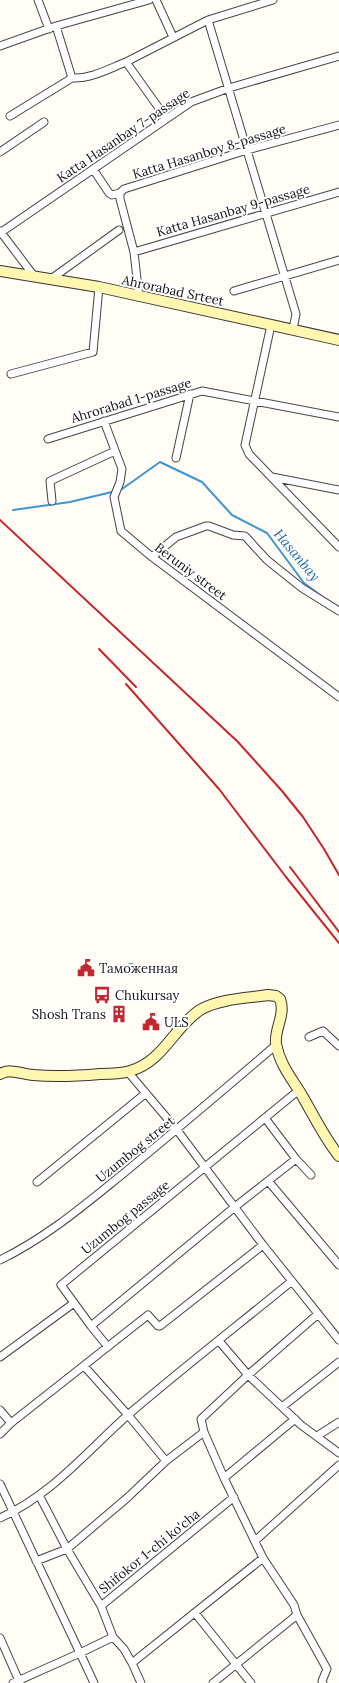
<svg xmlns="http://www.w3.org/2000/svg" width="339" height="1683" font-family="Lora,serif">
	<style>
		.water { fill: #b9e0f7; stroke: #3f96cf }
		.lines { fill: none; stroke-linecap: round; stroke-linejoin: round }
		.stream { stroke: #3f96cf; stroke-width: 2 }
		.street-casing { stroke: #444; stroke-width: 9 }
		.secondary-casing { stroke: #333; stroke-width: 12 }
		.street { stroke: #fff; stroke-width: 7 }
		.secondary { stroke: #fff6b0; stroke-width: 10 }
		.rail { stroke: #c4262e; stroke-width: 2 }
		.labels { text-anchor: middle; stroke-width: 4; stroke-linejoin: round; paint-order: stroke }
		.street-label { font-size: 13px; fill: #111; stroke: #fff }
		.poi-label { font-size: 13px; fill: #111; stroke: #fff; text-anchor: start }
		.water-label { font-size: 14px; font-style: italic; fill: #1768a6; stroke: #fff }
	</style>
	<rect width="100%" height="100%" fill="#fffdf5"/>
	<path class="water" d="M125.5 969a5.5 5.5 0 1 1 11 0a5.5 5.5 0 1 1-11 0Z"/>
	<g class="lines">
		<path class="stream" d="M122,489L160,462L202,482L232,515L267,533L304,583L324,598
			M13,510L70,502L112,492"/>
		<g class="street-casing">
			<path id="street" d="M38,0L49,29
				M156,0L173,37
				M208,20L296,314L293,329
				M56,26L72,78
				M0,46L56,26L149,0
				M10,116L72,78C91,79 108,69 126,62
				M166,118L126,62L208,20L273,0
				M0,152L44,122
				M93,169L109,193L112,195L120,193
				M0,231L34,276
				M0,233L191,102L229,88L339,56
				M134,252L339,192
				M51,279L119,230
				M234,291L339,260
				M139,297L134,252L120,199V193L124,189L247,150L339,125
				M271,325L245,445L249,454L339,547
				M11,374L93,352L99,287
				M104,421L122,469L120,482L114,497L121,531L152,557L339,697
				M48,439L202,391L339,417
				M176,458L190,394
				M272,477L339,490
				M52,501L50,481L115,451
				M152,557L176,537L206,526H209L233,535L245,536L267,560L302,588L339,611
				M309,1037L323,1031L339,1046
				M128,1072L177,1130L263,1245L339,1340
				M265,1118L296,1159L311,1175
				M37,1182L146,1093
				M269,1182L339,1265
				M0,1260C47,1237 83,1206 124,1173C175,1131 226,1088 276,1045
				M318,1314L248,1375L201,1419L204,1432L224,1478L263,1558L294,1605L297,1615L327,1669L322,1681L323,1683
				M91,1326L236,1206L296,1159
				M219,1341L248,1375L301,1425L339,1453
				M108,1347L91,1326L61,1285L299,1090
				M0,1357L74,1303
				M84,1366L128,1415L166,1461
				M282,1407L339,1362
				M0,1410L11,1423
				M0,1434L11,1423L148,1315L158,1326H160L263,1245
				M317,1436L339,1422
				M224,1478L295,1419
				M0,1484L80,1653L113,1637
				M39,1495L67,1549L101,1606
				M0,1518C52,1495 88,1450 129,1414C183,1368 238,1325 292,1281
				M256,1540L339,1465
				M36,1561L67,1549L127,1498L166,1461L204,1432
				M195,1613L251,1683
				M0,1638L20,1683
				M132,1663L263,1558
				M13,1683L80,1653L94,1683
				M141,1683L132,1663L124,1649L113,1637L101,1606L234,1497
				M213,1683L297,1615"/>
		</g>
		<g class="secondary-casing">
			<path id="secondary" d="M0,271L99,287L339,340
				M0,1074C11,1068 21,1074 33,1075C55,1077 77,1076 100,1074C110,1074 120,1074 130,1071C163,1062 174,1027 200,1010C217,999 249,998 268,995L276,996L280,999C286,1015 274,1029 276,1044C280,1066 294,1081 304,1099C315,1118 325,1139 339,1156"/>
		</g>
		<use href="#street" class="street"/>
		<use href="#secondary" class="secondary"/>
		<path class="rail" d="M0,520L238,742L282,791L303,817L324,849L339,875
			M99,649L136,687
			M126,684L219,789L286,877L339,943
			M290,867L339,932"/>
	</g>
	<defs>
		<g id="civic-bare" transform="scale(1.38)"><path d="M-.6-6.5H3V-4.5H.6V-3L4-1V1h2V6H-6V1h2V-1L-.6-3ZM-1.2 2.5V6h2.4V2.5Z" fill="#c4262e" stroke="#fff" stroke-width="2.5" paint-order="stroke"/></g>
		<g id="bus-bare" transform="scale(1.38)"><path d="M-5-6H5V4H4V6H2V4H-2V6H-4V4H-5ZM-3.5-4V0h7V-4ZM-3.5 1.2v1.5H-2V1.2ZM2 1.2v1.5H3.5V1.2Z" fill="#c4262e" stroke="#fff" stroke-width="2.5" paint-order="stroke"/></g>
		<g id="building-bare" transform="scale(1.38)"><path d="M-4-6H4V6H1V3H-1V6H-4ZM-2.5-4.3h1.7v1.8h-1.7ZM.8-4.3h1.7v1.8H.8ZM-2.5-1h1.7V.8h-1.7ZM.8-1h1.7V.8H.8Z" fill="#c4262e" stroke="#fff" stroke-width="2.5" paint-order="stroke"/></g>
	</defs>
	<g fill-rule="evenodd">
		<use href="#civic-bare" x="86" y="968"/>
		<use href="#bus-bare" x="102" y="995"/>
		<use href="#building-bare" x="119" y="1014"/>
		<use href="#civic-bare" x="151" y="1022"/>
	</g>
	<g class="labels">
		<g class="street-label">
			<text transform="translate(123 135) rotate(-34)" y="5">Katta Hasanbay 7-passage</text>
			<text transform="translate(209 151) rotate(-17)" y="5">Katta Hasanboy 8-passage</text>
			<text transform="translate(233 210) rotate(-16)" y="5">Katta Hasanbay 9-passage</text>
			<text transform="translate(173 290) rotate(12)" y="5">Ahrorabad Srteet</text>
			<text transform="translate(131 400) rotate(-17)" y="5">Ahrorabad 1-passage</text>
			<text transform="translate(191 571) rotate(37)" y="5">Beruniy street</text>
			<text transform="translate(135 1149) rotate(-39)" y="5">Uzumbog street</text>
			<text transform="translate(125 1217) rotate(-39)" y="5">Uzumbog passage</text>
			<text transform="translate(149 1551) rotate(-39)" y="5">Shifokor 1-chi ko'cha</text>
		</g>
		<g class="poi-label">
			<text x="99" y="973">Таможенная</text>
			<text x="115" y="1000">Chukursay</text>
			<text x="106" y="1019" text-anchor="end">Shosh Trans</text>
			<text x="164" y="1027">ULS</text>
		</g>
		<g class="water-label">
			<text transform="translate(297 555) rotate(50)" y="5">Hasanbay</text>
		</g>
	</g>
</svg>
